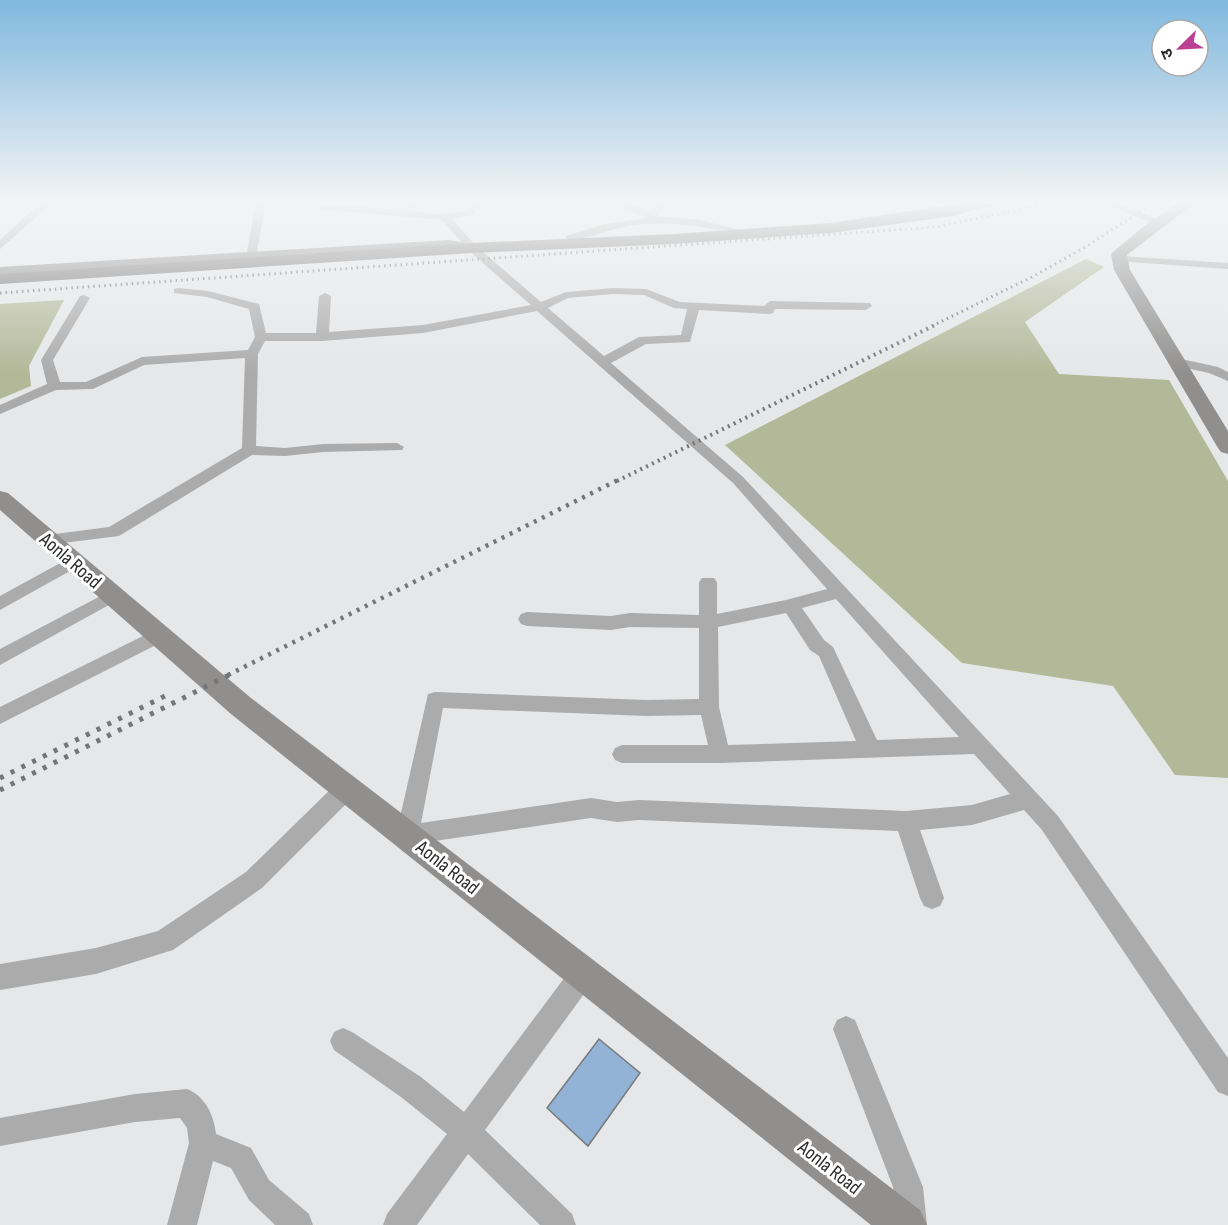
<svg xmlns="http://www.w3.org/2000/svg" width="1228" height="1225" font-family="'Sofia Sans Condensed','Noto Sans Devanagari',sans-serif">
	<style>
		.green { fill: #b3b899 }
		.building { fill: #92b2d6; stroke: #787a7b; stroke-width: 1.5 }
		.lines { fill: none; stroke-linecap: round; stroke-linejoin: round }
		.street { fill: #acabab; fill-rule: evenodd }
		.secondary { fill: #908f8e; fill-rule: evenodd }
		.primary { fill: #7c7a79; fill-rule: evenodd }
		.rail-far3 { stroke: #747576; stroke-width: 3; stroke-dasharray: 1.5 4; stroke-linecap: butt }
		.rail-far2 { stroke: #747576; stroke-width: 4; stroke-dasharray: 2 4.5; stroke-linecap: butt }
		.rail-far1 { stroke: #747576; stroke-width: 4.5; stroke-dasharray: 3 6; stroke-linecap: butt }
		.rail { stroke: #747576; stroke-width: 5; stroke-dasharray: 4 8; stroke-linecap: butt }
		.labels { text-anchor: middle; stroke-width: 6; stroke-linejoin: round; paint-order: stroke }
		.near-street-label { font-size: 20px; fill: #2a2b2b; stroke: #fff }
	</style>
	<rect width="100%" height="100%" fill="#e5e7e8"/>
	<path class="green" d="M1086,259L1104,267L1025,322L1059,374L1169,380L1228,481V778L1175,775L1113,686L962,663L725,445Z
		M64,300L29,366L31,386L0,399V304Z"/>
	<path class="building" d="M599,1039L640,1073L588,1146L547,1108Z"/>
	<g class="lines">
		<path class="street" d="M41,202H103L98,205L48,207L0,249V240Z
			M256,202H266L256,257L251,260L246,257Z
			M288,202L394,209L411,202H432L405,210L438,214L466,211L472,202H482L473,215L452,219L476,246L541,302L566,292L613,288L646,289L680,302L764,306L770,301L870,303L872,306L866,310L775,309L773,313L769,314L699,310L690,342L646,344L611,363L743,477L1058,816L1228,1058V1096L1218,1092L1042,830L1024,810L972,825L920,830L944,898L940,906L932,909L924,906L920,898L898,831L639,820L617,822L591,818L407,845L399,842L396,835L428,694L435,692L646,700L699,699V628L630,627L611,630L527,626L521,624L518,619L521,614L527,612L611,616L630,613L699,615V582L702,578H714L717,582V614L786,600L827,589L733,483L537,311L423,333L322,341H265L258,354L256,446L285,448L323,444L397,443L404,447L402,450L323,452L285,456L252,455L119,536L47,545L41,544L39,540L41,536L47,535L109,527L242,448L245,358L144,365L93,389L56,390L0,414V405L47,384L41,360L80,296L84,295L90,298L53,360L60,382H86L142,357L248,350L255,337L249,309L207,297L174,293V289L178,288L208,291L259,304L266,333H316L319,296L325,293L331,296L329,332L423,325L531,305L468,250L442,220L318,209ZM613,294L644,295L674,308L687,309L681,335L639,337L604,356L548,308L568,298ZM836,599L959,737L877,740L833,647L824,640L802,608ZM786,613L810,650L819,656L856,741L728,745L719,707L718,627ZM443,708L646,716L701,715L708,745H622L615,748L612,754L615,760L622,763H720L974,754L1010,794L972,805L906,811L639,800L617,802L591,798L421,823Z
			M610,202H625L650,211L658,202H668L657,216L700,220L740,230L735,233C699,226 666,220 629,226C614,228 578,242 566,240V236L605,224L646,218Z
			M959,202H969L970,203L965,206Z
			M1098,202H1113L1165,222L1156,224Z
			M1120,256L1228,263V269L1116,261V257Z
			M1177,358L1218,367L1228,372V381L1209,373L1172,365L1171,362L1172,359Z
			M73,556L79,558L81,562L79,566L0,610V596Z
			M112,590L118,592L121,596L118,600L0,665V649Z
			M157,629L164,631L166,636L164,641L0,724V707Z
			M347,779L355,781L358,788L355,795L262,888L173,950L96,974L0,990V964L96,948L158,931L246,872L339,781Z
			M583,961L592,965L596,974L592,983L485,1130L572,1214L576,1225H540L468,1154L417,1225H383L387,1214L447,1134L401,1097L334,1050L330,1041L334,1032L343,1028L352,1032L421,1077L464,1112L574,965Z
			M846,1016L855,1020L923,1187L927,1225H897L893,1187L833,1029L837,1020Z
			M187,1089C205,1096 214,1115 216,1134L251,1148L269,1180L309,1214L313,1225H275L249,1200L231,1168L213,1161L197,1225H167L189,1143L187,1128L180,1118L135,1122L0,1146V1118L135,1094Z"/>
		<path class="secondary" d="M1180,202H1196L1127,255L1130,270L1228,431V454L1221,452L1218,448L1114,270L1111,254L1114,251L1148,223Z
			M449,240L477,245L480,248L472,253L449,248L0,277V267Z
			M0,491L8,493L251,698L920,1210L927,1225H871L231,714L0,510Z"/>
		<path class="primary" d="M969,202H996L993,205L953,216L831,233L673,244L472,253L0,284V274L472,243L673,234L831,223Z"/>
		<path class="rail-far3" d="M0,293L936,227L1056,202
			M932,326L1032,277L1082,249L1156,202"/>
		<path class="rail-far2" d="M617,481L935,325"/>
		<path class="rail-far1" d="M228,675L620,479"/>
		<path class="rail" d="M0,778L169,694
			M0,790L231,674"/>
	</g>
	<linearGradient id="sky" x2="0" y2="1"><stop stop-color="#80b8de"/><stop offset="0.54" stop-color="#f3f4f5"/><stop offset="1" stop-color="#f3f4f5" stop-opacity="0"/></linearGradient>
	<rect width="1228" height="374" fill="url(#sky)"/>
	<g class="labels">
		<g class="near-street-label">
			<text transform="translate(71 560) rotate(41)" y="7">Aonla Road</text>
			<text transform="translate(448 867) rotate(38)" y="7">Aonla Road</text>
			<text transform="translate(830 1167) rotate(38)" y="7">Aonla Road</text>
		</g>
	</g>
	<g transform="translate(1180 48) rotate(246)"><circle r="28" fill="#ffffff" stroke="#aaaaaa" stroke-width="1.5"/>
	<path d="M0-4.5L10 22L0 15L-10 22Z" fill="#b94093"/>
	<text y="-9" font-size="16" font-weight="bold" text-anchor="middle" fill="#2a2b2b">उ</text>
	</g>
</svg>
